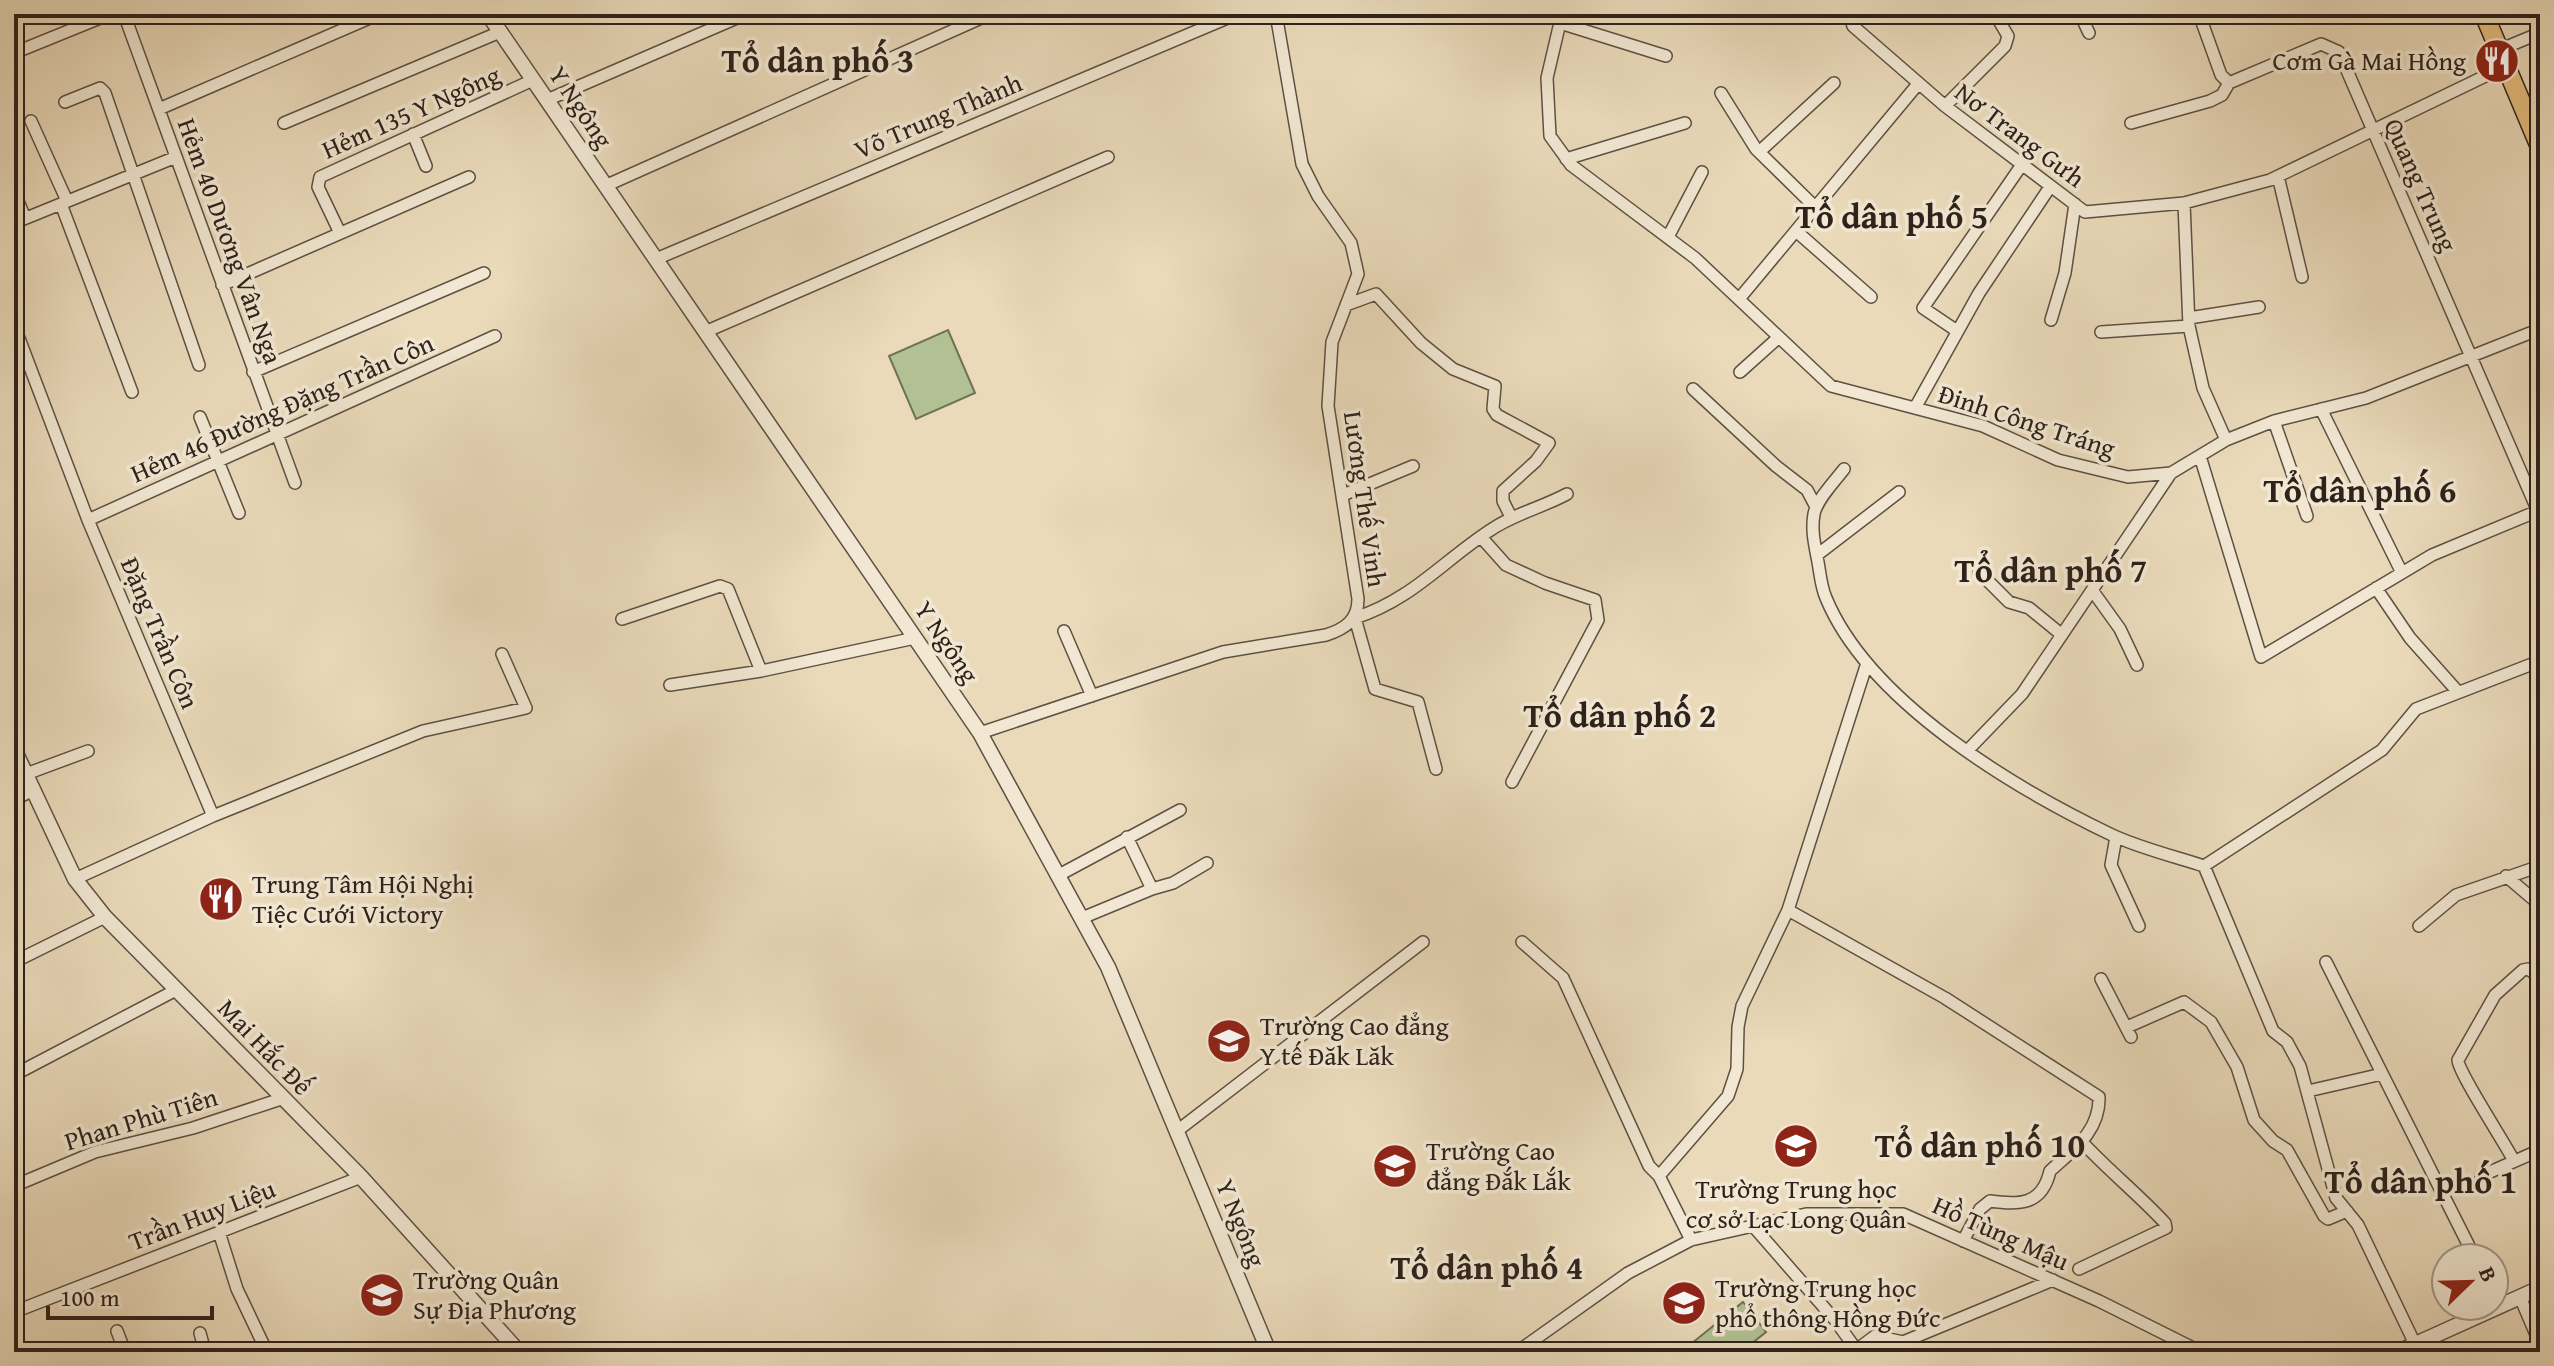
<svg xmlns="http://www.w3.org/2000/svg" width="2554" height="1366" font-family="'Gentium Book Plus',serif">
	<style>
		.green { fill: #b1c194; stroke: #707258; stroke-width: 2 }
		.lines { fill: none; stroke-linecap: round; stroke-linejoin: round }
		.minor-casing { stroke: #5e5043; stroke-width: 14 }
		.tertiary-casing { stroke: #5e5043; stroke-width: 17 }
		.primary-casing { stroke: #2f221b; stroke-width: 21 }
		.minor { stroke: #f1e7d2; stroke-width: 11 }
		.tertiary { stroke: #f1e7d2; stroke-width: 14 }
		.primary { stroke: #e5bd7d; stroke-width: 18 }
		.labels { text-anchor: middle; stroke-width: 7; stroke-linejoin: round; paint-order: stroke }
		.poi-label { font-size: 26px; fill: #2f221b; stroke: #f1e7d2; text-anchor: start }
		.street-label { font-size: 26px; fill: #2f221b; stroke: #f1e7d2 }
		.district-label { font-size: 34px; font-weight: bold; fill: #2f221b; stroke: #f1e7d2 }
	</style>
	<rect width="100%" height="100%" fill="#eadaba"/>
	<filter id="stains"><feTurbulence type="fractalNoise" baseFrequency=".0025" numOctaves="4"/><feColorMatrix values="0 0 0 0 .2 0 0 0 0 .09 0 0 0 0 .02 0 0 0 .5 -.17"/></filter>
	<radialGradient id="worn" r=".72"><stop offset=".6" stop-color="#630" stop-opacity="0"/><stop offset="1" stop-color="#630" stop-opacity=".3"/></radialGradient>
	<path class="green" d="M948,330L975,393L916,419L889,356Z
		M1743,1302L1766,1332L1741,1352H1700L1692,1343Z"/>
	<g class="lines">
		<g class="minor-casing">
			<path id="minor" d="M124,14L295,483
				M1562,14L1547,78L1550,136L1571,165L1695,258L1831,386L1983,426L2058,460L2128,477L2171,473L2226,440L2274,421L2366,398L2540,329
				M1849,14L1853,26L1945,106L2085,212L2184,203L2270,180L2506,66
				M2080,14L2089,33
				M2199,14L2221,75L2229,83L2321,44L2339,52L2540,516
				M1560,23L1666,56
				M2499,50L2540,33
				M14,53L110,14
				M1721,93L1756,149L1815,207
				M547,100L746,14
				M65,102L100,88L105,93L199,365
				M1945,106L2005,46L2008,36L1995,14
				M159,109L379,14
				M31,121L67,201
				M284,123L500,32
				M2131,123L2210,101L2222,95L2229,83
				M413,134L426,166
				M1759,152L1834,83
				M1566,159L1685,123
				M2278,176L2302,277
				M605,186L990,14
				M14,192L25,218
				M2184,203L2189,326L2203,388L2226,440
				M61,204L132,392
				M14,223L176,157
				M1796,231L1871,297
				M340,233L318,187L320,177L533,80
				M1668,237L1702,172
				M656,259L1237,14
				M222,285L469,177
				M1739,299L1918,84
				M1346,305L1376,294L1421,343L1453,369L1495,386L1493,409L1497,415L1549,443L1536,461L1503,491V501L1511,517
				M2189,318L2259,307
				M2051,320L2065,273L2075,204
				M14,325L88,520L213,816L75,879
				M1957,331L1923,308L2021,166
				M705,332L1108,157
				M2101,332L2189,326
				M253,372L484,273
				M1740,372L1779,337
				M1693,389L1776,466L1807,490L1816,507
				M1915,408L1979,293L2050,187
				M2321,409L2402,573
				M200,417L239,513
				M2274,421L2307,516
				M2200,456L2261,657L2432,555L2540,510
				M1844,469C1835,481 1817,499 1814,514C1811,531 1815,546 1818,562C1820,573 1821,587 1826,598C1869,702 2014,788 2112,835C2140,848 2173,856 2204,866L2273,1031L2287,1042L2300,1066L2336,1198L2358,1225L2415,1344
				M1343,495L1413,466
				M88,520L495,336
				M1481,537L1506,565L1545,583L1595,600L1598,620L1512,782
				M1817,555L1899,492
				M1979,572L2009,602L2029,608L2062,635
				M2376,588L2410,638L2458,692
				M2092,590L2120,629L2137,665
				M622,619L720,586L728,589L761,671
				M1064,631L1092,696
				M670,685L761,671L915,638
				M980,733L1223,652L1326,635C1345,629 1358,620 1358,599L1328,406L1332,342L1358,274L1351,243L1318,196L1302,164L1276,14
				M1968,750L2022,694L2171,473
				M1436,769L1418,702L1375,689L1355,618C1411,600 1442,562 1489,531C1513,514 1541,508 1567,494
				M26,774L88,751
				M14,800L33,790
				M213,816L423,731L526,708L502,654
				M2116,837L2111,865L2139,926
				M2204,866L2382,750L2416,709L2540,661
				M1059,875L1180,810
				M2506,876L2540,905
				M1152,889L1173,883L1207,863
				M1788,910L1945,998L2099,1097C2100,1131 2074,1149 2050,1171C2042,1206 2018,1205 1990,1201L1980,1209L1963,1241
				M1082,918L1152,889L1127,837
				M2419,926L2456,895L2540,866
				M1522,942L1563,978L1649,1166L1659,1176L1691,1240
				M14,962L105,917
				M2326,962L2475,1258
				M2101,979L2131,1037
				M2127,1027L2184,1002L2211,1022L2237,1067L2254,1120L2273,1141L2287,1150L2324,1216L2328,1219L2347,1211
				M14,1075L176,990
				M2308,1091L2382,1074
				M1177,1131L1423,942
				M2514,1161C2505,1143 2458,1072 2458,1060L2495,995L2523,970L2528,969L2540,977
				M1659,1176L1728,1096L1737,1069L1738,1027L1742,1006L1788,910L1867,663
				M2481,1176L2540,1150
				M14,1186L95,1152L193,1128L281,1099
				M1753,1226L1835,1320L1858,1352
				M219,1232L237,1289L267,1352
				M2079,1269L2166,1228L2165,1223C2138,1194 2109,1171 2082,1142
				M2494,1295L2499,1306
				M2520,1297L2540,1344
				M14,1312L361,1177
				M117,1331L125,1352
				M200,1333L205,1352
				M1859,1348L1875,1336L1903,1342L2053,1280
				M1517,1352L1628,1273L1691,1240L1806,1214H1903L2099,1301L2201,1352"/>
		</g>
		<g class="tertiary-casing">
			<path id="tertiary" d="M488,14L980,733L1108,967L1269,1352
				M14,749L75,879L105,917L361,1177L519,1352
				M2398,1352L2540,1288"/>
		</g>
		<g class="primary-casing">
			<path id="primary" d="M2484,14L2540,147"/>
		</g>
		<use href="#minor" class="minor"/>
		<use href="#tertiary" class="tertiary"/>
		<use href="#primary" class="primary"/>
	</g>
	<defs>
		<g id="restaurant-disc" transform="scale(2.3)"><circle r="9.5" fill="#8f2418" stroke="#f1e7d2"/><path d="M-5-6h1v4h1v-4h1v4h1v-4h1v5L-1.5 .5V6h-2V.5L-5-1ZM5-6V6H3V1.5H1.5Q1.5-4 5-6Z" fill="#fff"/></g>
		<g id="university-disc" transform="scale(2.3)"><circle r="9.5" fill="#8f2418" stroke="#f1e7d2"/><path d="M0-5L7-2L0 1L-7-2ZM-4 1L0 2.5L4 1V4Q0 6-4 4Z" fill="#fff"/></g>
		<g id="school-disc" transform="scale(2.3)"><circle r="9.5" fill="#8f2418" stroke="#f1e7d2"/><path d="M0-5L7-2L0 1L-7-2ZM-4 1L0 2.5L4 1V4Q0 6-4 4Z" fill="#fff"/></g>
	</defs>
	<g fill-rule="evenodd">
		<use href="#restaurant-disc" x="2497" y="61"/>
		<use href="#restaurant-disc" x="221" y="899"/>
		<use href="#university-disc" x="1229" y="1041"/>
		<use href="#school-disc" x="1796" y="1146"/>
		<use href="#university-disc" x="1395" y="1166"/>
		<use href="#school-disc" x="382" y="1295"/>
		<use href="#school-disc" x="1684" y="1303"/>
	</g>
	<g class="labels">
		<g class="poi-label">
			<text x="2466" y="70" text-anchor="end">Cơm Gà Mai Hồng</text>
			<text x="252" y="893">Trung Tâm Hội Nghị<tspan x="252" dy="30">Tiệc Cưới Victory</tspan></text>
			<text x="1260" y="1035">Trường Cao đẳng<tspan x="1260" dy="30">Y tế Đăk Lăk</tspan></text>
			<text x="1426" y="1160">Trường Cao<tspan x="1426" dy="30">đẳng Đắk Lắk</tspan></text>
			<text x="1796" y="1198" text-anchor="middle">Trường Trung học<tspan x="1796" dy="30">cơ sở Lạc Long Quân</tspan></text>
			<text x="413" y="1289">Trường Quân<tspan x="413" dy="30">Sự Địa Phương</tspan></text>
			<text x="1715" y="1297">Trường Trung học<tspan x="1715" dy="30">phổ thông Hồng Đức</tspan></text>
		</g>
		<g class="street-label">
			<text transform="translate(581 107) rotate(56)" y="9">Y Ngông</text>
			<text transform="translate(411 112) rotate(-24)" y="9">Hẻm 135 Y Ngông</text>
			<text transform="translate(938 116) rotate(-23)" y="9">Võ Trung Thành</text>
			<text transform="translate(2020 135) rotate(37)" y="9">Nơ Trang Gưh</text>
			<text transform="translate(2421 185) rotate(66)" y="9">Quang Trung</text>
			<text transform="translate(230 241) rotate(70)" y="9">Hẻm 40 Dương Vân Nga</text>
			<text transform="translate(282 408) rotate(-24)" y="9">Hẻm 46 Đường Đặng Trần Côn</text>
			<text transform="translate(2027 421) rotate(18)" y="9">Đinh Công Tráng</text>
			<text transform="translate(1365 499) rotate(82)" y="9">Lương Thế Vinh</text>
			<text transform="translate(160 633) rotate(67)" y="9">Đặng Trần Côn</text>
			<text transform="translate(947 642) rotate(56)" y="9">Y Ngông</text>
			<text transform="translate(265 1047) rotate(46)" y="9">Mai Hắc Đế</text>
			<text transform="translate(141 1119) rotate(-17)" y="9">Phan Phù Tiên</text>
			<text transform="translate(202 1215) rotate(-21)" y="9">Trần Huy Liệu</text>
			<text transform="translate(1241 1223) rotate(68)" y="9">Y Ngông</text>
			<text transform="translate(2001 1233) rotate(24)" y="9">Hồ Tùng Mậu</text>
		</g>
		<g class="district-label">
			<text x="818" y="72">Tổ dân phố 3</text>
			<text x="1892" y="228">Tổ dân phố 5</text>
			<text x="2360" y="502">Tổ dân phố 6</text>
			<text x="2051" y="582">Tổ dân phố 7</text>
			<text x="1620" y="727">Tổ dân phố 2</text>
			<text x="1980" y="1157">Tổ dân phố 10</text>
			<text x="2421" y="1193">Tổ dân phố 1</text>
			<text x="1487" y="1279">Tổ dân phố 4</text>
		</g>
	</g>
	<rect width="2554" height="1366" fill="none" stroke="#eadaba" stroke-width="48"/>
	<rect x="16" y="16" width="2522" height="1334" fill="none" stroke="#2f221b" stroke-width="4"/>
	<rect x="24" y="24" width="2506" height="1318" fill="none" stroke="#2f221b" stroke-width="2"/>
	<g transform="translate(2470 1282) rotate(67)"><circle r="38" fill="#f1e7d2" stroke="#a39889" stroke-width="2"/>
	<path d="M0-6L14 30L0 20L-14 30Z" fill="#8f2418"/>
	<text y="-12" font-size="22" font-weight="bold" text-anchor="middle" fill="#2f221b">B</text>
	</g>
	<path d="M48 1306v12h164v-12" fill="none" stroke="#2f221b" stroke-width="4"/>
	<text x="60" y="1306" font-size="24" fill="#2f221b" stroke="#f1e7d2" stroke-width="6" paint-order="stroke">100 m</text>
	<rect width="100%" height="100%" filter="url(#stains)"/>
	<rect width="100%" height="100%" fill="url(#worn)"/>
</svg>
